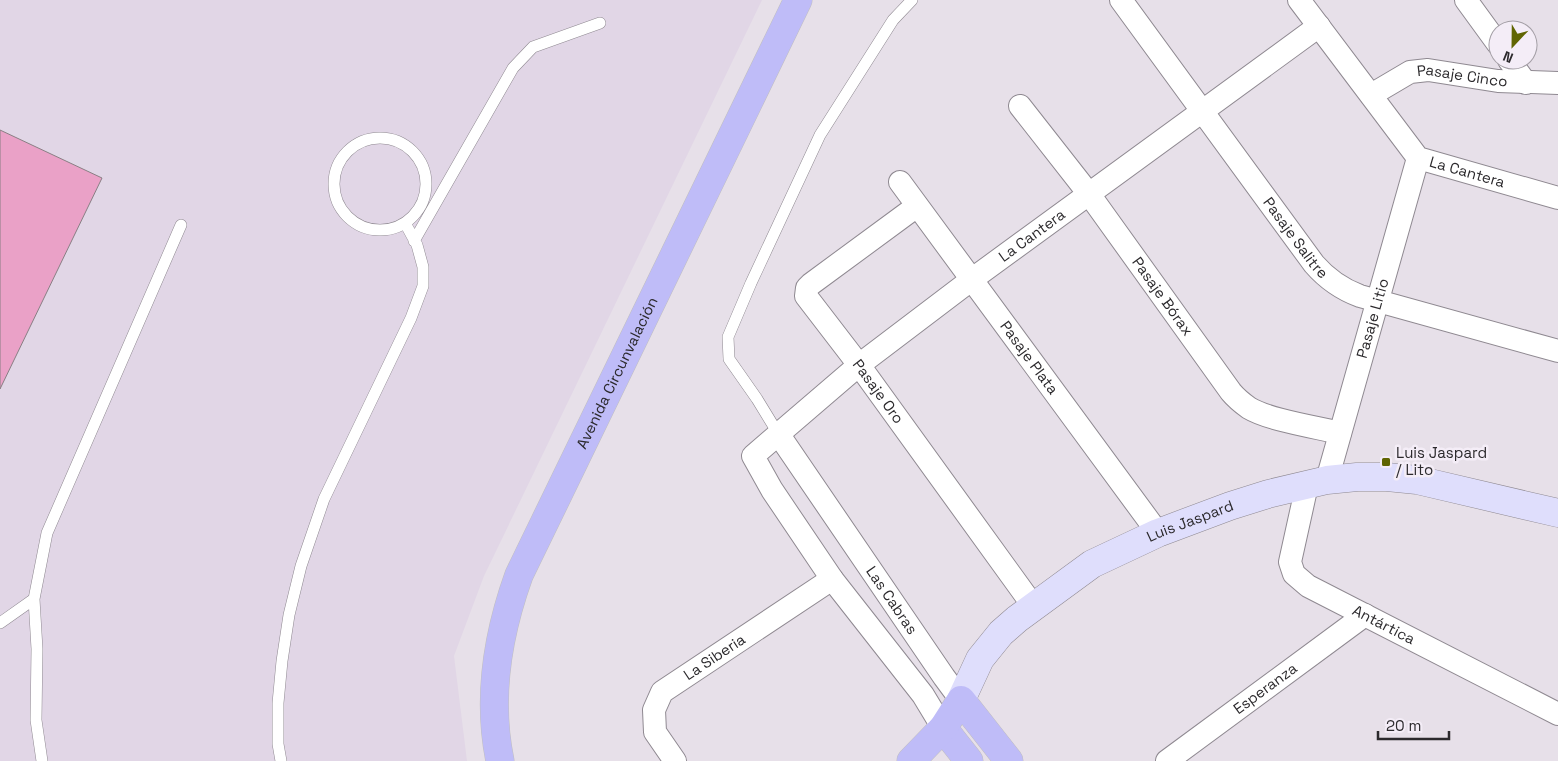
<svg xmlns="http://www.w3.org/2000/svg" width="1558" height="761" font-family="'Space Grotesk',sans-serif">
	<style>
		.built { fill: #e1d6e6 }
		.building { fill: #eaa1c7; stroke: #897f84 }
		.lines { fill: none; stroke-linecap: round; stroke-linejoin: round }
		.lane-casing { stroke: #8f8991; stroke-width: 12 }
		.street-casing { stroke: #8f8991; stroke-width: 24 }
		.secondary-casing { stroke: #8f8991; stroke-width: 29 }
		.primary-casing { stroke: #c0bfc0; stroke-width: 29 }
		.lane { stroke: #fff; stroke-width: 11 }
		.street { stroke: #fff; stroke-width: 22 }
		.secondary { stroke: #dfdefc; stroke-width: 28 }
		.primary { stroke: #bfbcf8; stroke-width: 28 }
		.poi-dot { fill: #606502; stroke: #f4edf7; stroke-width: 2 }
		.labels { text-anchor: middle; stroke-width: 5; stroke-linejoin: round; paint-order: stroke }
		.street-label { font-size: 15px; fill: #2c2a2d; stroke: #f4edf7 }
		.poi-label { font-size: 15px; fill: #2c2a2d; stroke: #f4edf7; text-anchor: start }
	</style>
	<rect width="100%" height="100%" fill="#e7e0e9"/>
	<path class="built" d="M0,0H762L484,576L454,656L467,761H0Z"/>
	<path class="building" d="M0,130L102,178L0,389Z"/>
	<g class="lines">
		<g class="lane-casing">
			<path id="lane" d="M334 184a46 46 0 1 1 92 0a46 46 0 1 1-92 0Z
				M414,241L513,68L533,47L600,23
				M779,435L757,399L729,359L728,337L751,283L820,135L893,20L912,0
				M0,623L34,599
				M42,761L36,720L37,649L34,599L47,533L181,225
				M281,761L278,744V703L282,661L289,615L301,566L324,499L411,318L423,286V267L417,245L405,223"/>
		</g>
		<g class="street-casing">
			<g id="street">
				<path id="s1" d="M1121,0L1314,264C1327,279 1341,289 1360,296L1558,351"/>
				<path id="s2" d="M1299,0L1418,158L1558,198"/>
				<path d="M1466,0L1498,44"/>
				<path d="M1509,60L1526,83"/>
				<path id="s3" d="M1371,95L1410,72L1428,70L1498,81L1558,83"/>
				<path id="s4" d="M1020,106L1089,194L1231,392C1236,398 1242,403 1249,408C1269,420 1315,427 1340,433"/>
				<path id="s5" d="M900,182L1158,533"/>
				<path id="s6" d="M917,206L811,284L807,288L806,296L859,365L1034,607"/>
				<path id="s7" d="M779,435L944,677L961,700"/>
				<path id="s8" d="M1327,480L1418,158"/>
				<path id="s9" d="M1307,485L1290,562L1294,574L1308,586L1558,714"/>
				<path id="s10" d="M943,728L923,695L832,579L772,490L753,456L859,365L971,280L1319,26"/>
				<path id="s11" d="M675,761L655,732L654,710L662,692L832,579"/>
				<path id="s12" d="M1167,761L1365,615"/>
			</g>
		</g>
		<g class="secondary-casing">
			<g id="secondary">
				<path id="s13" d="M961,700L980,659L1001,633L1017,619L1092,564L1158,533L1230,506L1268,494L1327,480L1357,477H1387L1417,480L1558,513"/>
			</g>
		</g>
		<g class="primary-casing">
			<g id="primary">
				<path d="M943,728L969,761"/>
				<path id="s14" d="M500,761C487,698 497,636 519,575L798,0"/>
				<path d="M911,761L943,728L961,700L1009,761"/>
			</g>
		</g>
		<use href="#lane" class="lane"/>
		<use href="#street" class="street"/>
		<use href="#secondary" class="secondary"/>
		<use href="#primary" class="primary"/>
	</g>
	<rect class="poi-dot" x="1381" y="457" width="10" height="10" rx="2.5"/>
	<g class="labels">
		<g class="street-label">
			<text dy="5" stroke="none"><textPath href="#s3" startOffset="98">Pasaje Cinco</textPath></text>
			<text dy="5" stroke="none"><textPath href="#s2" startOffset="249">La Cantera</textPath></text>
			<text dy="5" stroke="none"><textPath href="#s10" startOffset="688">La Cantera</textPath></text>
			<text dy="5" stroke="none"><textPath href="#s1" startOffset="295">Pasaje Salitre</textPath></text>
			<text dy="5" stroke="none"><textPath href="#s4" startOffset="238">Pasaje Bórax</textPath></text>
			<text dy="5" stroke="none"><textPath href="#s8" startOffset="168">Pasaje Litio</textPath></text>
			<text dy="5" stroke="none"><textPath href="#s5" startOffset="218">Pasaje Plata</textPath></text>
			<text dy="5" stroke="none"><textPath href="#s14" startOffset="414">Avenida Circunvalación</textPath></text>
			<text dy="5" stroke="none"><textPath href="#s6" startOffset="265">Pasaje Oro</textPath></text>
			<text dy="5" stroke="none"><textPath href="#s13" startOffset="300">Luis Jaspard</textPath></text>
			<text dy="5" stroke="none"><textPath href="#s7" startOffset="200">Las Cabras</textPath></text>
			<text dy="5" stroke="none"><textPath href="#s9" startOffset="195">Antártica</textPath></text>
			<text dy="5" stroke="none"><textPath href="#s11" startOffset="140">La Siberia</textPath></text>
			<text dy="5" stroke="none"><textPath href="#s12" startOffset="122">Esperanza</textPath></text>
		</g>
		<g class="poi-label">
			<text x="1396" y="458">Luis Jaspard<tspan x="1396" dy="17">/ Lito</tspan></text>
		</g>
	</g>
	<g transform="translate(1513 45) rotate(202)"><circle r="24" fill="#f4edf7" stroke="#a49fa6"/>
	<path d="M0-4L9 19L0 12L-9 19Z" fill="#606502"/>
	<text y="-8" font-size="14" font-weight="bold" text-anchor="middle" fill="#2c2a2d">N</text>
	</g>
	<path d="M1378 731v8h71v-8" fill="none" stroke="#2c2a2d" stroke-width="2.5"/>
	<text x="1386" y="731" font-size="15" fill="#2c2a2d" stroke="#f4edf7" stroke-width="4" paint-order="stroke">20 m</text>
</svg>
